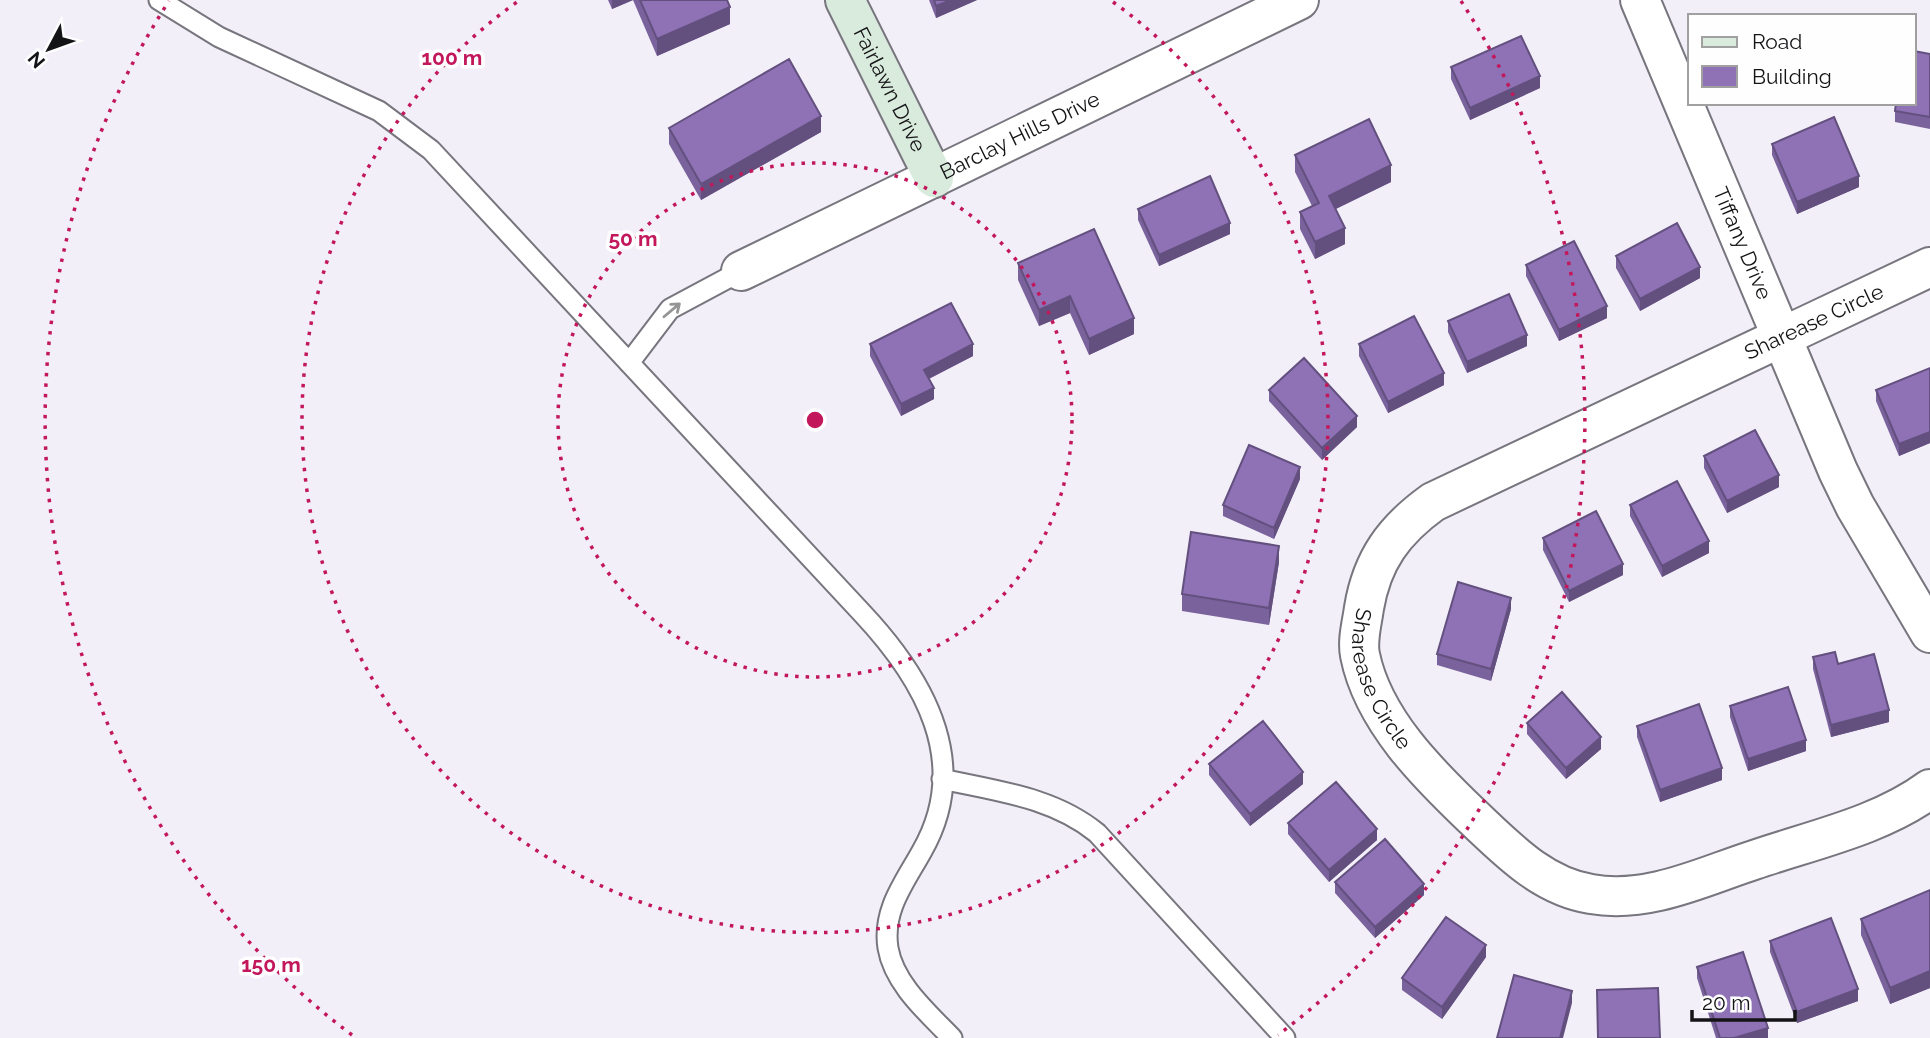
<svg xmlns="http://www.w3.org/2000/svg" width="1930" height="1038" font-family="Raleway,sans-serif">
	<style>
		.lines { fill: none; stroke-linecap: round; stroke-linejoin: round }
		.lane-casing { stroke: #77757d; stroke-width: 23 }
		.street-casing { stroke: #77757d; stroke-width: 42 }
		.secondary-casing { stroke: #77757d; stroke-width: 42 }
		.lane { stroke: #fff; stroke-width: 19 }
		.street { stroke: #fff; stroke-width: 38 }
		.secondary { stroke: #d9ebdc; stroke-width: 38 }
		.wall { fill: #7a629c }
		.shaded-wall { fill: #63507f }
		.building { fill: #8e72b5; stroke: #63507f; stroke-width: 2 }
		.oneway { stroke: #959596 }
		.ring { fill: none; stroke: #c2185b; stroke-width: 3.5; stroke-dasharray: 3.5 7 }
		.labels { text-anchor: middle; stroke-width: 7; stroke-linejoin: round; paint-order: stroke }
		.street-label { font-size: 21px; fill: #141316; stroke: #fefefe }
		.centre { fill: #c2185b; stroke: #fefefe; stroke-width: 3.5 }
		.ring-label { font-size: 21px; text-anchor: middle; font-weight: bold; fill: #c2185b; stroke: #fefefe; stroke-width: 7; stroke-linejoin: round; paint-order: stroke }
	</style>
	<rect width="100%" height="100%" fill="#f3eff9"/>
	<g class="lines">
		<g class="lane-casing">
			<path id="lane" d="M159,0L219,37L379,111L431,150L862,613C923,678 973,762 922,851C905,882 882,910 888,948C894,984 928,1013 952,1038
				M629,363L670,309L741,271
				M942,779C996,791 1053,797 1097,833L1285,1038"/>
		</g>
		<g class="street-casing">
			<g id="street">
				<path id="s1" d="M1640,0L1838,471L1855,506L1930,633"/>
				<path id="s2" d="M1930,267L1433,502C1394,530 1372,560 1364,608C1362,623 1357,640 1360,655C1373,720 1428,774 1473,817C1508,850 1542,886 1591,894C1613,898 1637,896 1659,891C1691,884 1723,870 1754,860C1812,840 1880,826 1930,789"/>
				<path id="s3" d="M741,271L1299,0"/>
			</g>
		</g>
		<g class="secondary-casing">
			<g id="secondary">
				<path id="s4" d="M845,0L934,178"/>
			</g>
		</g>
		<use href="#lane" class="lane"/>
		<use href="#street" class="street"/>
		<use href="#secondary" class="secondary"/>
	</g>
	<path class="wall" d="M608,0H727L730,24L657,56L633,0L612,9Z
		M929,0H977L936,18Z
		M1930,54V129L1895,122V111Z
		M1451,67L1540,88L1470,120L1451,79Z
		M669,128L821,132L701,200L669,144Z
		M1772,144L1859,187L1797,214L1772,155Z
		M1295,155L1391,182L1336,209L1345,244L1315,259L1300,229V212L1312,206L1295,172Z
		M1138,209L1230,234L1159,266L1138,220Z
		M1616,256L1700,278L1640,311L1616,268Z
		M1018,263L1134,334L1089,355L1070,313L1039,326L1018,280Z
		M1526,265L1607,318L1559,341L1526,276Z
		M1448,321L1527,346L1467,373L1448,332Z
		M870,344L973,356L929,379L934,399L901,416L870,356Z
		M1359,344L1444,385L1388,413L1359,356Z
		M1930,368V443L1899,456L1876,401V390Z
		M1269,390L1357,427L1322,460L1269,401Z
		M1704,456L1779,487L1727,513L1704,468Z
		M1300,479L1274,539L1223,516V505Z
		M1630,505L1709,553L1662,577L1630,516Z
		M1543,538L1623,575L1569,602L1543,550Z
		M1279,562L1269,625L1182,611V594Z
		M1511,609L1491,681L1437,665V654Z
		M1813,657L1838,664L1889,722L1831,737L1813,669Z
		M1730,706L1806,751L1748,771L1730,717Z
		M1527,723L1601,749L1566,779L1527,734Z
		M1637,726L1722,780L1660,802L1637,737Z
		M1209,764L1303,784L1250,826L1209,775Z
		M1288,823L1377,840L1329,882L1288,834Z
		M1335,882L1424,895L1375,938L1335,893Z
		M1930,890V988L1890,1004L1861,935V919Z
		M1770,941L1858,1001L1797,1023L1770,952Z
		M1486,957L1442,1019L1402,990V978Z
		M1697,967L1768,1038H1716L1697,978Z"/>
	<path class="shaded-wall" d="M612,0H633L612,9Z
		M951,0H977L936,18V6Z
		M730,7V24L657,56V39Z
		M1540,76V88L1470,120V108Z
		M821,116V132L701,200V184Z
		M1391,165V182L1329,212V196Z
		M1859,176V187L1797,214V202Z
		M1230,223V234L1159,266V255Z
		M1345,228V244L1315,259V242Z
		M1700,267V278L1640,311V299Z
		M1070,296V313L1039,326V310Z
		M1607,306V318L1559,341V330Z
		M1134,318V334L1089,355V339Z
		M1527,335V346L1467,373V362Z
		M973,344V356L924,381V370Z
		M1444,373V385L1388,413V402Z
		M934,388V399L901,416V404Z
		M1357,416V427L1322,460V448Z
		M1930,432V443L1899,456V444Z
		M1300,467V479L1274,539V528Z
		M1779,475V487L1727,513V501Z
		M1709,541V553L1662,577V566Z
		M1279,546V562L1269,625V608Z
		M1623,564V575L1569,602V591Z
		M1511,598V609L1491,681V669Z
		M1889,710V722L1831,737V725Z
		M1601,737V749L1566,779V768Z
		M1806,740V751L1748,771V759Z
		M1722,768V780L1660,802V790Z
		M1303,772V784L1250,826V814Z
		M1377,829V840L1329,882V870Z
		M1424,884V895L1375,938V927Z
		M1486,945V957L1442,1019V1007Z
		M1930,971V988L1890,1004V988Z
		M1858,989V1001L1797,1023V1012Z
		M1572,991V1003L1563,1038H1560Z
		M1768,1028V1038H1734Z"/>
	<path class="building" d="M640,0H727L730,7L657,39Z
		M934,0H951L936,6Z
		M1521,36L1540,76L1470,108L1451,67Z
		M1914,51L1930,54V117L1895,111L1896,103H1914Z
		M789,59L821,116L701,184L669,128Z
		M1834,117L1859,176L1797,202L1772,144Z
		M1369,119L1391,165L1329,196L1345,228L1315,242L1300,212L1319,203L1295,155Z
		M1210,176L1230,223L1159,255L1138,209Z
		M1677,223L1700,267L1640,299L1616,256Z
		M1094,229L1134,318L1089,339L1070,296L1039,310L1018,263Z
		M1574,241L1607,306L1559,330L1526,265Z
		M1509,294L1527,335L1467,362L1448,321Z
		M951,303L973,344L924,370L934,388L901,404L870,344Z
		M1414,316L1444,373L1388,402L1359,344Z
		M1304,358L1357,416L1322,448L1269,390Z
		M1930,368V432L1899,444L1876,390Z
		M1755,430L1779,475L1727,501L1704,456Z
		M1249,445L1300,467L1274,528L1223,505Z
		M1677,481L1709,541L1662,566L1630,505Z
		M1596,511L1623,564L1569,591L1543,538Z
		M1191,532L1279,546L1269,608L1182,594Z
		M1458,582L1511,598L1491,669L1437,654Z
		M1835,652L1838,664L1874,654L1889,710L1831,725L1813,657Z
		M1788,687L1806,740L1748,759L1730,706Z
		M1562,692L1601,737L1566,768L1527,723Z
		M1699,704L1722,768L1660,790L1637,726Z
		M1263,721L1303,772L1250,814L1209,764Z
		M1336,782L1377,829L1329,870L1288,823Z
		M1385,839L1424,884L1375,927L1335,882Z
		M1930,890V971L1890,988L1861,919Z
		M1446,917L1486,945L1442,1007L1402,978Z
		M1831,918L1858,989L1797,1012L1770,941Z
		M1743,952L1768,1028L1734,1038H1720L1697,967Z
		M1514,975L1572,991L1560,1038H1497Z
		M1658,988L1660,1038H1598L1597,990Z"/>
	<defs><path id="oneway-shaft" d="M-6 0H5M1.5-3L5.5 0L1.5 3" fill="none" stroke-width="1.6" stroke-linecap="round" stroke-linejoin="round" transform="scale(1.75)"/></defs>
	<use class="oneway" href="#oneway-shaft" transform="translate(672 310) rotate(-40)"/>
	<g class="ring">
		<circle cx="815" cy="420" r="257"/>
		<path d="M1113 2A513 513 0 1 1 517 2"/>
		<path d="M352 1035A770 770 0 0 1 169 1M1461 1A770 770 0 0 1 1278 1035"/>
	</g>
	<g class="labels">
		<g class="street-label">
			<text dy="7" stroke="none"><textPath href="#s4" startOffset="100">Fairlawn Drive</textPath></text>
			<text dy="7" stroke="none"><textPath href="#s3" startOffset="310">Barclay Hills Drive</textPath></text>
			<text dy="7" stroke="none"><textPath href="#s1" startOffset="264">Tiffany Drive</textPath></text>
			<text transform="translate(1814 322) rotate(-25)" y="7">Sharease Circle</text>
			<text dy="7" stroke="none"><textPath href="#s2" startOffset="756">Sharease Circle</textPath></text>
		</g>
	</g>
	<circle cx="815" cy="420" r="10" class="centre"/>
	<g class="ring-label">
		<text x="452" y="65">100 m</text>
		<text x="633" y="246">50 m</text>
		<text x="271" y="972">150 m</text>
	</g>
	<rect x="1688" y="14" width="228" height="91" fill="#fefefe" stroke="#a0a0a1" stroke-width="2"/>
	<rect x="1702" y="37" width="35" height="10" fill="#d9ebdc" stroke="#a0a0a1" stroke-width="2"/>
	<text x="1752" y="49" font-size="21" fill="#141316">Road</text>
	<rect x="1702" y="66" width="35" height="21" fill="#8e72b5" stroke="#a0a0a1" stroke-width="2"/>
	<text x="1752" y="84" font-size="21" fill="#141316">Building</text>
	<g transform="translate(49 49) rotate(229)" stroke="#fefefe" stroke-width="5" paint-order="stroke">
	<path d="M0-5L12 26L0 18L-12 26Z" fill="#141316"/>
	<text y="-10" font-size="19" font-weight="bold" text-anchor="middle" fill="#141316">N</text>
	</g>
	<path d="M1692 1010v10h103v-10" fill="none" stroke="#141316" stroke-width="3.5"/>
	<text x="1702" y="1010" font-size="21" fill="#141316" stroke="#fefefe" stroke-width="5" paint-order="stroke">20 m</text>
</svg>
